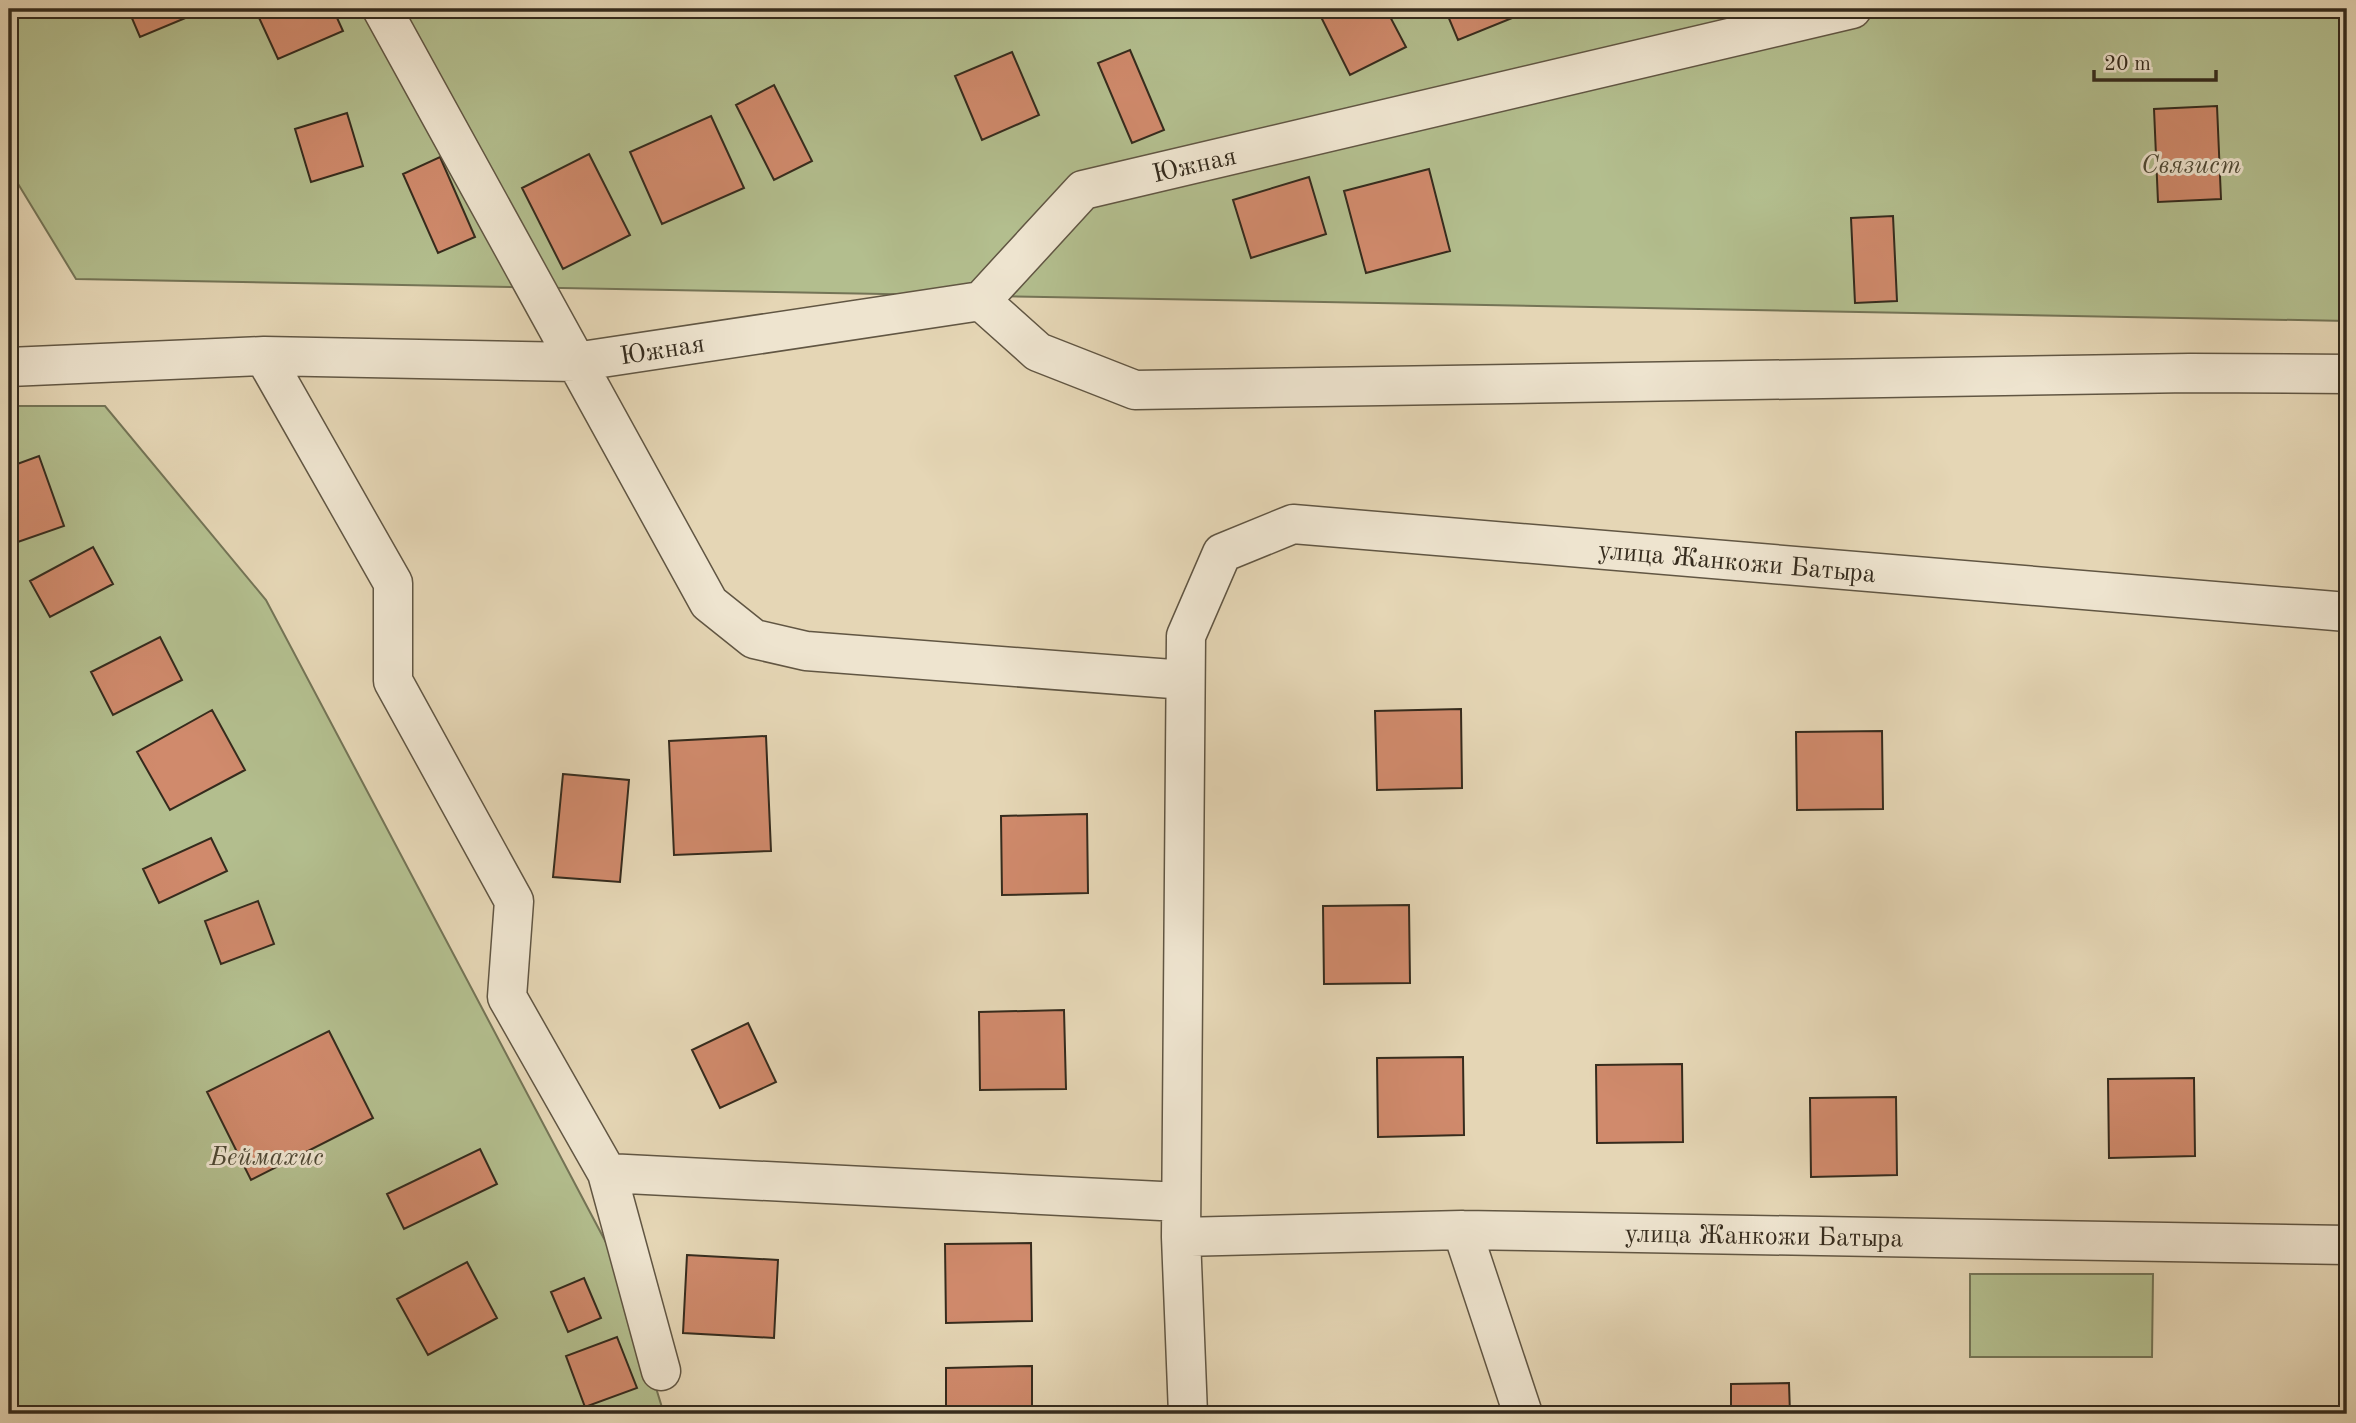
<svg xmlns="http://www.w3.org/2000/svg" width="2356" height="1423" font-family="'Old Standard TT',serif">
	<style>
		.green { fill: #b3be8e; stroke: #747456; stroke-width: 2 }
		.building { fill: #d08a6c; stroke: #352b1d; stroke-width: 2 }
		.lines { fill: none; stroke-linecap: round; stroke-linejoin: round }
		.street-casing { stroke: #615643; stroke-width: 41 }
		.street { stroke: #eee4cf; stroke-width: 38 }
		.labels { text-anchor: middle; stroke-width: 6; stroke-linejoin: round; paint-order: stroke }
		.street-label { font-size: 26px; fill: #352b1d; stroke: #eee4cf }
		.park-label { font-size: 26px; font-style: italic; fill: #4e4834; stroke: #eee4cf }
	</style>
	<rect width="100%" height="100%" fill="#e5d6b5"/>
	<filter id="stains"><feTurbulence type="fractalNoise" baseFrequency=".00286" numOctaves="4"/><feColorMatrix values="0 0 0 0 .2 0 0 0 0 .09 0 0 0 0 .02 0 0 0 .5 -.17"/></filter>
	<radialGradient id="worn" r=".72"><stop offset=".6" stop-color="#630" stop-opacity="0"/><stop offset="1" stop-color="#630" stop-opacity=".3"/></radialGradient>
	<path class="green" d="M9,9H2347V321L76,279L9,169Z
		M9,406H105L266,600L619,1267L664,1414H9Z
		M1970,1274H2153L2152,1357H1970Z"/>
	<path class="building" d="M128,9H207L140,37Z
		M255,9H333L343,31L278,59Z
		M1317,9H1386L1406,47L1350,75Z
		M1445,9H1526L1527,12L1458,40Z
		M1130,50L1164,130L1132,143L1098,63Z
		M1012,52L1039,115L982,140L955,76Z
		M774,85L812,161L774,180L736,105Z
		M2217,106L2221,199L2158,202L2154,109Z
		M347,113L363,166L311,182L295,129Z
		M711,116L744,188L662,224L630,152Z
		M589,154L630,235L563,269L522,188Z
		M440,157L475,237L438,253L403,174Z
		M1429,169L1450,251L1366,273L1344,191Z
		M1309,177L1326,234L1251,258L1233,200Z
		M1893,216L1897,301L1855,303L1851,218Z
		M39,456L64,526L9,545V467Z
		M93,547L113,584L50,617L30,581Z
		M160,637L182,680L113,715L91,672Z
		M1461,709L1462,788L1377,790L1375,711Z
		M212,710L245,770L170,810L137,752Z
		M1882,731L1883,809L1797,810L1796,732Z
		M766,736L771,851L674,855L669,741Z
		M563,774L629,780L620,882L553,877Z
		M1087,814L1088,893L1002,895L1001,816Z
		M211,838L227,871L159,903L143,869Z
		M258,901L274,944L221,964L205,921Z
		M1409,905L1410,983L1324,984L1323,906Z
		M1064,1010L1066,1089L980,1090L979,1012Z
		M748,1023L776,1082L720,1108L692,1050Z
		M329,1031L373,1118L251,1180L207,1092Z
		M1463,1057L1464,1135L1378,1137L1377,1058Z
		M1682,1064L1683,1142L1597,1143L1596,1065Z
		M2194,1078L2195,1156L2109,1158L2108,1079Z
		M1896,1097L1897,1175L1811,1177L1810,1098Z
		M480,1149L497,1184L404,1229L387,1194Z
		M1031,1243L1032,1321L946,1323L945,1244Z
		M687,1255L778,1260L774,1338L683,1333Z
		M467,1262L497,1318L428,1355L397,1299Z
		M584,1278L601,1318L568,1332L551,1292Z
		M617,1337L637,1388L585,1407L566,1356Z
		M1032,1366V1414H946V1368Z
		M1789,1383L1790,1414H1731V1384Z"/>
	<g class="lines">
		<g class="street-casing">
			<path id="street" d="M382,9L709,603L754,639L806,651L1185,680
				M981,301L1038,352L1135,390L2190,373L2347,374
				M264,356L393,583V681L514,901L507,997L607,1173L661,1371
				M9,367L264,356L575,362L981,301L1083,190L1852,9
				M607,1173L1181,1202
				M1462,1230L1523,1414
				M1181,1237L1462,1230L2347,1245
				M1188,1414L1181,1237L1186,636L1222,553L1293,524L2347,612"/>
		</g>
		<use href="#street" class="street"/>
	</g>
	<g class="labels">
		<g class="street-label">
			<text transform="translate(1194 164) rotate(-13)" y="9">Южная</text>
			<text transform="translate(662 349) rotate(-9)" y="9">Южная</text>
			<text transform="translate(1737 561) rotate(5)" y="9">улица Жанкожи Батыра</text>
			<text transform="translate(1764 1235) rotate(1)" y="9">улица Жанкожи Батыра</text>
		</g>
		<g class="park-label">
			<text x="2191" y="173">Связист</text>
			<text x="267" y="1165">Беймахис</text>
		</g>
	</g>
	<rect width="2356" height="1423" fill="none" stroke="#e5d6b5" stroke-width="35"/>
	<rect x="10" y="10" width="2335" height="1402" fill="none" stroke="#352b1d" stroke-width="3.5"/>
	<rect x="18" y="18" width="2321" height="1388" fill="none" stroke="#352b1d" stroke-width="2"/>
	<path d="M2094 70v10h122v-10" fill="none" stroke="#352b1d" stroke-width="3.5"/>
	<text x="2104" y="70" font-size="21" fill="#352b1d" stroke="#eee4cf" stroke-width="5" paint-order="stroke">20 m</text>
	<rect width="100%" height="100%" filter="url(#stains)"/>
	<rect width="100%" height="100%" fill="url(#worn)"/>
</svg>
